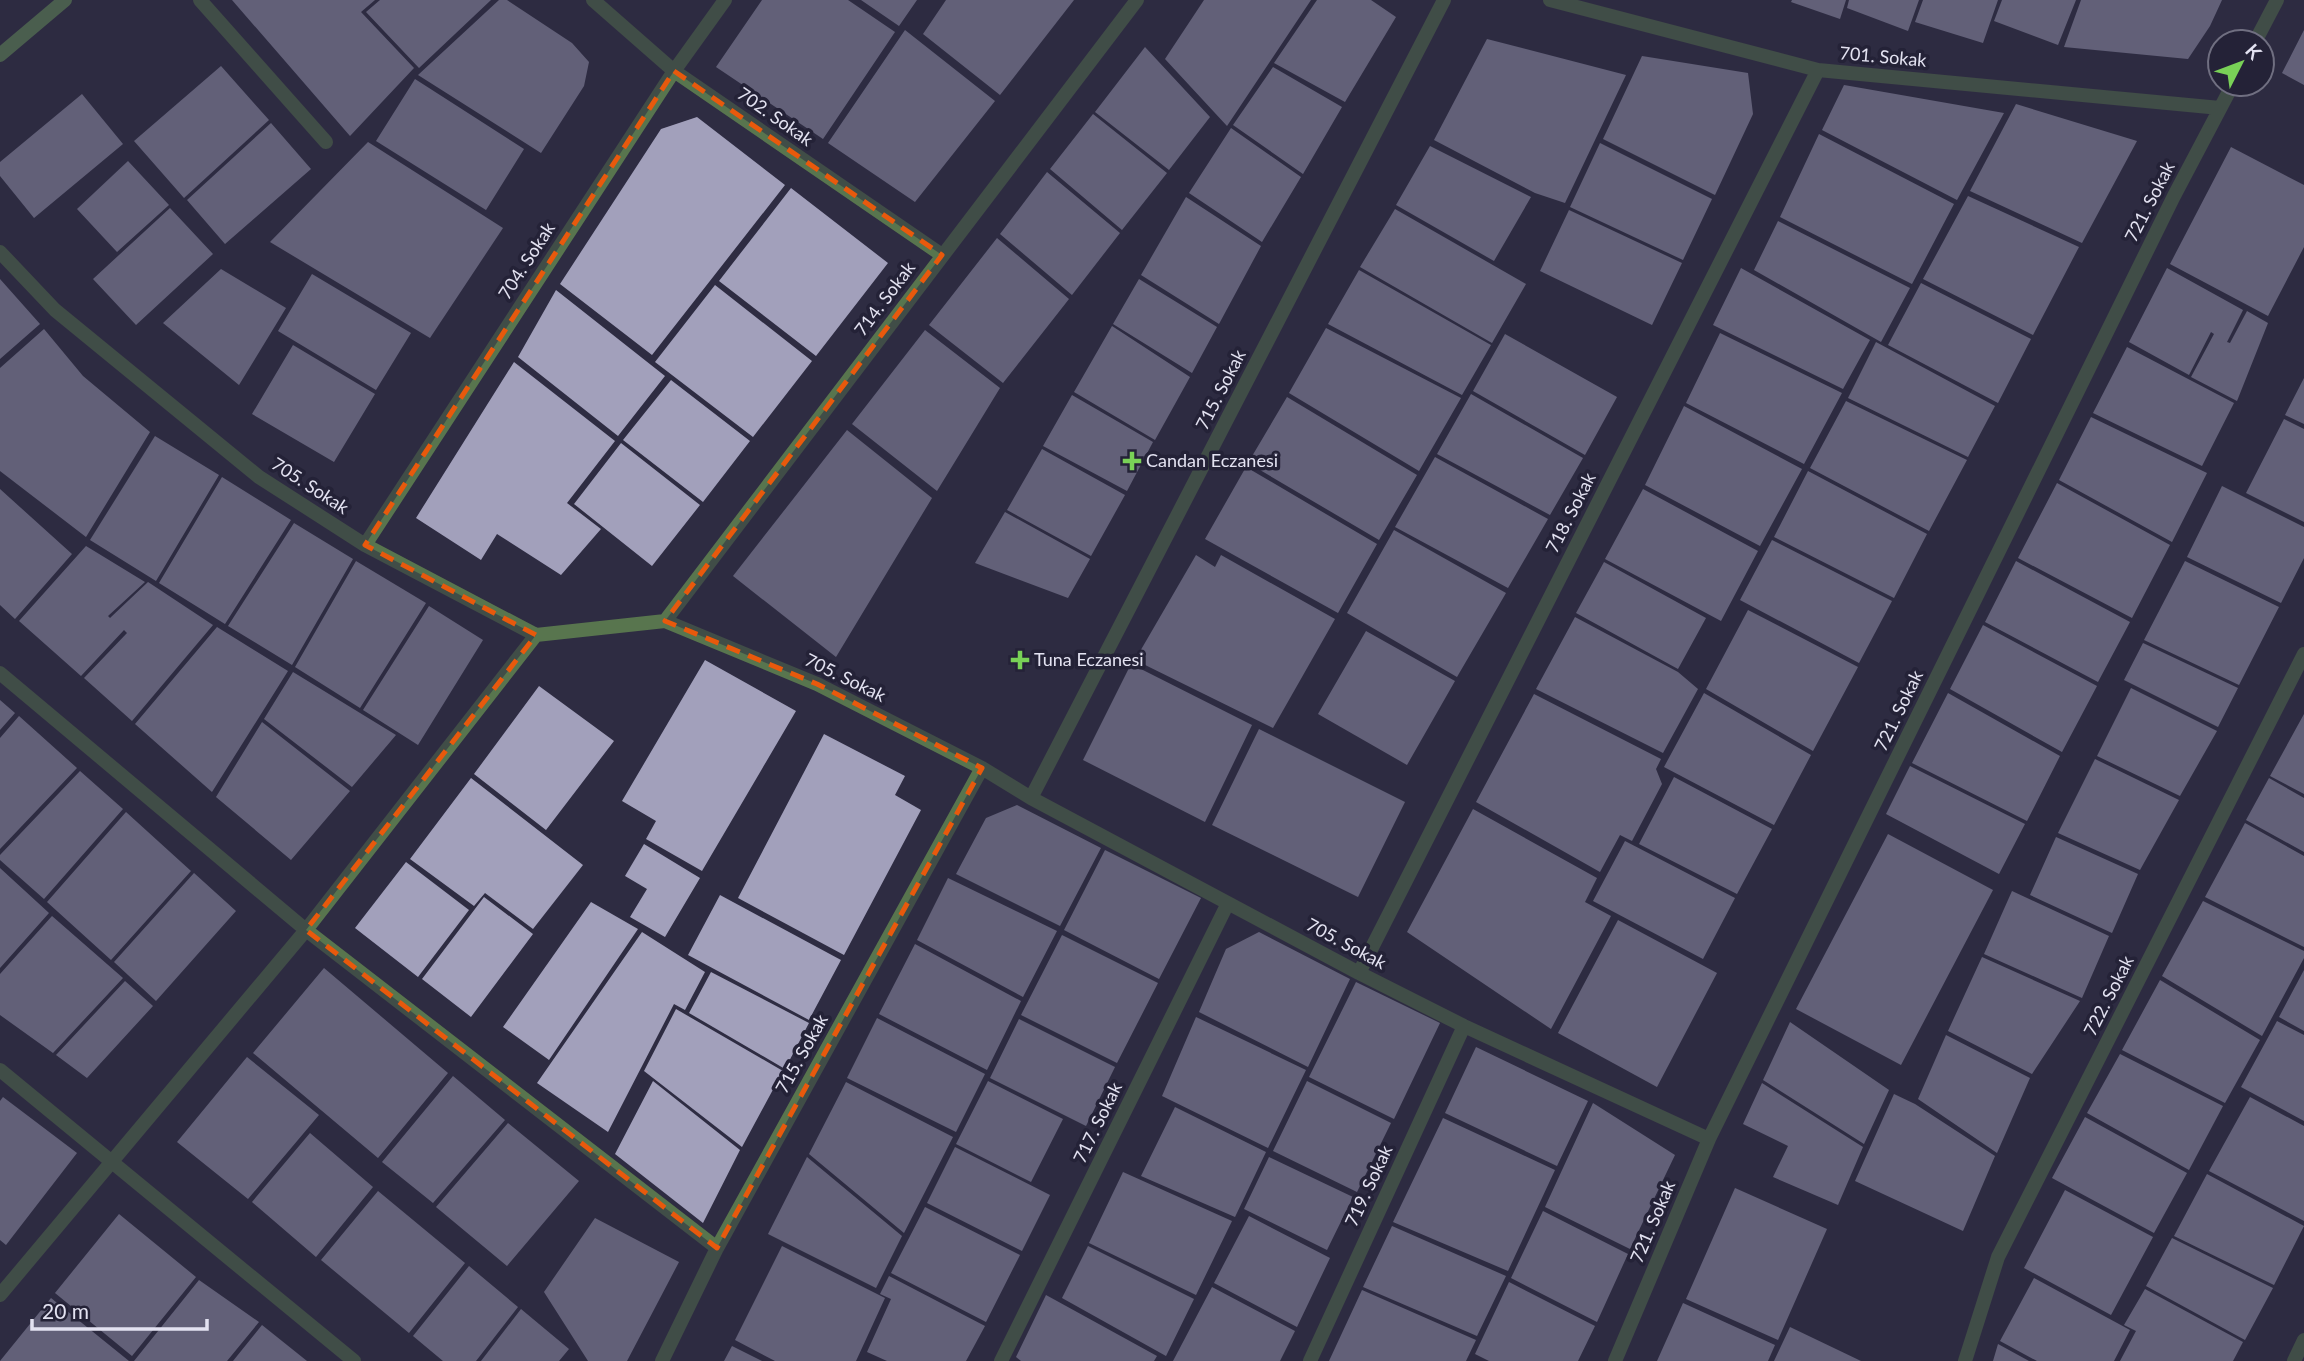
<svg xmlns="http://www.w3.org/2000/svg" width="2304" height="1361" font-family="Lato,sans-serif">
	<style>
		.building { fill: #a2a0bb }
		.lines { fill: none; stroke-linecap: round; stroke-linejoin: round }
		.minor { stroke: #58754e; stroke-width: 14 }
		.secondary { stroke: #6e9c5e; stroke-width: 14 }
		.marked { fill: none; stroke: #e8590c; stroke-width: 5; stroke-dasharray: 14 9; stroke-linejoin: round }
		.poi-dot { fill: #79d157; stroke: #242237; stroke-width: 2.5 }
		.labels { text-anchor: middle; stroke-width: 7; stroke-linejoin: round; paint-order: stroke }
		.street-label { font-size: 18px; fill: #e3e2f1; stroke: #242237 }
		.poi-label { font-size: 18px; fill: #e3e2f1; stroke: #242237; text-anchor: start }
	</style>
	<rect width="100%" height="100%" fill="#2e2c42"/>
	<path class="building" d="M232,0H375L361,12L414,68L350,136Z
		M380,0H491L419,68L366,12Z
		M499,0H507L572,43L589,62L584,86L541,153L418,75Z
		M762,0H848L895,32L823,139L716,67Z
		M861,0H917L899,26Z
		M946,0H1074L1000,95L923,34Z
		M1204,0H1311L1227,126L1165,59Z
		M1317,0H1371L1396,17L1345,102L1274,63Z
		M1792,0H1846L1840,19L1791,2Z
		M1849,0H1919L1908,31L1847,8Z
		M1923,0H1998L1983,43L1915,22Z
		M2002,0H2076L2058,45L1994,21Z
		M2081,0H2222L2210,26L2188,59L2064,47Z
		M905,30L995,101L915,202L828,143Z
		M2304,30V85L2282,73Z
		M1487,39L1626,75L1565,203L1535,193L1434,140Z
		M1145,47L1210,117L1169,170L1095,112Z
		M1642,56L1748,73L1753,114L1715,195L1603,139Z
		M221,66L269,120L184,198L134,141Z
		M1273,67L1342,107L1303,174L1233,125Z
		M415,79L524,149L486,210L376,141Z
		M1844,85L2004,113L1957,200L1822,130Z
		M82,94L123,144L34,218L0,176V162Z
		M2016,104L2137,141L2082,243L1970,191Z
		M1093,114L1167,173L1122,230L1050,169Z
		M697,117L785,185L652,355L560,284L661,129Z
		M271,123L311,169L225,244L187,200Z
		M1231,128L1301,177L1262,242L1189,193Z
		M1819,134L1954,204L1912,284L1780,217Z
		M368,142L503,228L430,338L270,242Z
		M1600,143L1712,199L1683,260L1570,207Z
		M1430,146L1531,197L1494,261L1396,205Z
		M2231,147L2304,185V247L2268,316L2170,264Z
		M128,161L169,205L117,252L77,209Z
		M1047,172L1120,233L1072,295L1000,234Z
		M791,188L888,263L816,356L719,281Z
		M1968,196L2079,247L2033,335L1923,279Z
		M1186,197L1261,246L1219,324L1141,275Z
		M170,208L213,254L136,325L93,279Z
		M1395,209L1526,284L1492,343L1360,267Z
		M1569,210L1682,263L1652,325L1540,271Z
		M1778,221L1910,288L1881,342L1754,270Z
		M997,238L1069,299L1003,383L929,325Z
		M1741,268L1870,340L1843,389L1713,325Z
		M2167,268L2243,310L2227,342L2230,343L2247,311L2268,323L2237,401L2191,377L2214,334L2211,332L2189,375L2129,342Z
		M221,269L286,308L239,385L163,323Z
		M1359,270L1491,345L1462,395L1328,324Z
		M312,274L411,333L376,390L278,331Z
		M0,279L40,324L0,359Z
		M1139,279L1217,327L1192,373L1113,324Z
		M1921,283L2031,339L1998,403L1888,345Z
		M715,285L812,361L753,437L655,362Z
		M556,290L665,376L618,436L518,357Z
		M1112,326L1190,377L1155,440L1074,392Z
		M1326,328L1461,398L1419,471L1289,393Z
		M44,329L83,376L150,432L86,537L0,471V368Z
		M925,330L1000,388L937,491L852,424Z
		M1720,333L1842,393L1804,464L1686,403Z
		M1505,334L1617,397L1585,455L1473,391Z
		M1876,342L1995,406L1968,457L1848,398Z
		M293,345L375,394L334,462L252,414Z
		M2127,347L2234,403L2202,466L2093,413Z
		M514,362L615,441L567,503L601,529L561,575L497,534L481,560L416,518Z
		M2304,378V424L2285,415Z
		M671,380L750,441L703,502L623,440Z
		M1471,394L1583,458L1550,515L1437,454Z
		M1072,395L1153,442L1127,491L1043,446Z
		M1287,397L1417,475L1379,540L1248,463Z
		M1846,401L1967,460L1929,531L1810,468Z
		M1684,406L1802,469L1760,546L1645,485Z
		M2091,417L2207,473L2172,542L2059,480Z
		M2284,419L2304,429V522L2246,493Z
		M847,430L932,498L836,657L733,576Z
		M155,436L219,475L156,581L90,540Z
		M621,443L700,505L652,566L574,504Z
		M1042,449L1125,495L1091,556L1007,510Z
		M1435,457L1548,519L1508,588L1395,527Z
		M1246,467L1377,544L1338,613L1205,539Z
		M1808,471L1927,534L1894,598L1774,537Z
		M222,477L291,520L225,624L159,583Z
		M2057,483L2170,545L2132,618L2018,558Z
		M2222,486L2304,527V558L2281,603L2187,557Z
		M0,489L72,554L15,619L0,605Z
		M1643,489L1758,551L1721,621L1605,559Z
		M1005,512L1090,559L1068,598L975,563Z
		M294,523L353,559L292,665L228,626Z
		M1394,530L1506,593L1457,677L1347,613Z
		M1772,540L1892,601L1859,663L1740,600Z
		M86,546L145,582L108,616L110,618L148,582L213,625L132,721L84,678L127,633L124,630L81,676L19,621Z
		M1196,555L1215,567L1221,555L1335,619L1273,728L1135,660Z
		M356,561L426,603L360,708L295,667Z
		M2016,561L2130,622L2098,682L1985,622Z
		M2185,561L2279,607L2239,685L2144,640Z
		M1604,562L1706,618L1678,669L1576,613Z
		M429,606L483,640L418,745L363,710Z
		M1748,610L1858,667L1813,751L1706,689Z
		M1575,617L1678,672L1698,689L1663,753L1536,689Z
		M1983,625L2097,686L2062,752L1950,689Z
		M217,627L288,671L212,792L135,724Z
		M1366,631L1455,681L1407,765L1318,714Z
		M2143,643L2238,688L2218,727L2124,680Z
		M705,660L796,711L702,871L646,839L656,821L622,801Z
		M1131,664L1252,725L1205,822L1083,760Z
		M293,672L396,735L352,787L264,719Z
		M539,686L614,741L546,830L474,774Z
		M2131,688L2217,731L2180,796L2097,756Z
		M1704,693L1811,755L1774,825L1664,767Z
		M1948,693L2060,756L2027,821L1912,763Z
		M1534,694L1661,759L1656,769L1662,784L1632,841L1620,835L1600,872L1476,802Z
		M0,700L15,713L0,730Z
		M2304,714V794L2270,776Z
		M19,716L77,768L0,849V738Z
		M262,722L350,791L291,860L216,797Z
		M1259,729L1405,802L1358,897L1212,825Z
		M824,734L905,776L895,795L921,810L844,955L738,898Z
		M2095,759L2179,800L2140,870L2058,833Z
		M1910,766L2025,824L1999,874L1886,814Z
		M80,771L123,809L44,899L0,860V855Z
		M1674,777L1772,829L1737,894L1639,844Z
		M471,778L583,865L533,929L485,893L474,906L410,859Z
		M2269,778L2304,798V852L2246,820Z
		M1017,805L1101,848L1060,926L956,874L986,818Z
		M1473,809L1597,878L1585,902L1611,916L1551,1029L1407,932Z
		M126,812L191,871L111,960L47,902Z
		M2245,823L2304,856V947L2205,897Z
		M1888,834L1993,890L1901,1065L1796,1009Z
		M2056,837L2138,874L2112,933L2030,895Z
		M1625,841L1735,898L1703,959L1593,901Z
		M644,844L700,878L665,937L630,917L647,889L625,876Z
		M1105,850L1201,898L1159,979L1064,930Z
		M406,862L469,910L418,977L355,928Z
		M0,868L49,913L0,968Z
		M194,873L236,911L156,1001L114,962Z
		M948,878L1057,931L1023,997L917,940Z
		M2012,891L2109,936L2082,998L1984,954Z
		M720,895L841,960L809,1020L688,955Z
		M484,897L533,934L471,1017L422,979Z
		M2203,901L2304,951V958L2262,1036L2162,976Z
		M591,902L638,929L549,1060L503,1027Z
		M52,916L123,978L53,1053L0,1015V974Z
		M1618,920L1717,973L1657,1087L1558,1033Z
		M642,932L705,972L685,1010L674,1004L608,1132L537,1083Z
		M1259,932L1350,979L1308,1067L1199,1012L1226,949Z
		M1062,935L1158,983L1117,1063L1021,1015Z
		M915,944L1021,1001L987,1070L879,1014Z
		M1982,957L2080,1001L2032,1074L1948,1031Z
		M324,968L448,1073L378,1158L253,1053Z
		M2304,970V1031L2279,1017Z
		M711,972L809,1023L785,1069L689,1013Z
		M2160,980L2260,1040L2225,1103L2122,1050Z
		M125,981L153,1006L87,1078L56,1055Z
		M1356,982L1440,1023L1394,1119L1309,1077Z
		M676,1009L783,1071L742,1147L644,1071Z
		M1196,1017L1306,1070L1268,1148L1162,1096Z
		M877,1018L985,1074L956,1132L847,1078Z
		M1019,1019L1115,1067L1086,1126L990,1078Z
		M2277,1021L2304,1035V1121L2241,1087Z
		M1790,1022L1889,1090L1864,1144L1763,1080Z
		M1946,1035L2030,1078L1997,1153L1918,1099Z
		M1476,1047L1588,1101L1557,1166L1445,1113Z
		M2120,1054L2223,1106L2189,1170L2087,1113Z
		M247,1057L319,1115L248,1199L177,1142Z
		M453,1076L505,1120L433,1203L382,1162Z
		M653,1081L740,1150L703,1223L615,1154Z
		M988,1081L1063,1119L1031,1182L956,1144Z
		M1307,1081L1391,1123L1357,1192L1273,1151Z
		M846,1082L953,1137L904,1233L809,1154Z
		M1762,1083L1863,1147L1838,1205L1773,1177L1788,1146L1743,1124Z
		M1894,1094L1915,1104L1995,1156L1963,1231L1855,1181Z
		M3,1097L77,1153L6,1245L0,1240V1101Z
		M2250,1097L2304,1126V1221L2209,1171Z
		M1593,1103L1675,1155L1630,1249L1545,1207Z
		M1175,1107L1266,1152L1235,1217L1141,1176Z
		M2085,1117L2187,1173L2154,1233L2052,1178Z
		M1443,1118L1555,1170L1508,1271L1393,1222Z
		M508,1123L579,1181L507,1266L436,1207Z
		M310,1133L373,1187L316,1257L252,1202Z
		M955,1147L1050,1195L1022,1251L927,1203Z
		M807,1157L902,1236L876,1288L768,1234Z
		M1269,1157L1353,1197L1327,1250L1244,1209Z
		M1123,1172L1232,1221L1196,1295L1089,1243Z
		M2207,1174L2304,1226L2274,1285L2174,1236Z
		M1735,1188L1827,1229L1778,1340L1686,1299Z
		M2065,1190L2153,1237L2111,1315L2024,1268Z
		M378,1191L465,1263L409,1333L321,1260Z
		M925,1207L1020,1255L986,1322L891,1273Z
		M1543,1211L1628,1254L1597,1322L1511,1278Z
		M119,1214L196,1277L132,1356L55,1293Z
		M1249,1216L1330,1258L1297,1327L1214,1283Z
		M595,1218L679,1262L627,1361H588L544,1292Z
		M1392,1226L1506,1276L1477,1336L1363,1287Z
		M2172,1238L2273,1288L2245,1340L2146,1286Z
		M782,1246L885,1298L856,1361H775L735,1340Z
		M1088,1246L1194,1299L1166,1356L1062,1298Z
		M469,1266L518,1307L476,1361H443L413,1336Z
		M889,1276L985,1326L966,1361H887L867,1352L891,1299L880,1294Z
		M2034,1278L2130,1330L2114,1361H2037L2000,1341Z
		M199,1280L259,1322L227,1361H134Z
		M1509,1282L1595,1326L1578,1361H1489L1475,1354Z
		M1212,1287L1295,1331L1280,1361H1173Z
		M2145,1289L2243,1342L2233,1361H2120L2136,1331L2124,1325Z
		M1362,1290L1476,1340L1466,1361H1329Z
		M1046,1295L1157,1356L1154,1361H1021L1016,1357Z
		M51,1298L129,1361H0Z
		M1683,1303L1775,1345L1768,1361H1657Z
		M521,1309L569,1349L559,1361H481Z
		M262,1325L307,1361H233Z
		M1790,1327L1861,1361H1774Z
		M1998,1344L2029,1361H1993Z
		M732,1346L762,1361H724Z"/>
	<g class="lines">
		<path class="minor" d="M200,0L326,142
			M593,0L674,71L942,255
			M1550,0L1818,70L2220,108
			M2255,42L2277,0
			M0,252L55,310L259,477L365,545L536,635L665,621L817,684L982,768L1031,798L1359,973L1464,1026L1709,1139
			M365,545L674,71L725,0
			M665,621L1137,0
			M0,673L306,930L717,1248
			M1031,798L1444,0
			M1359,973L1818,70
			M0,1070L354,1361
			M0,1295L306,930L536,635
			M662,1361L717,1248L982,768
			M1001,1361L1228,903
			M1310,1361L1464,1026
			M1615,1361L1709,1139L2174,196L2233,84
			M1965,1361L1998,1257L2304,654
			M2294,1361L2304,1340"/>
		<path class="secondary" d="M0,55L65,0"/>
	</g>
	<path d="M0 0H2304V1361H0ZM674,71L942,255L665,621L817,684L982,768L717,1248L306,930L536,635L365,545Z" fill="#2e2c42" fill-opacity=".55" fill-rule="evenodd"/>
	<path class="marked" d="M674,71L942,255L665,621L817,684L982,768L717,1248L306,930L536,635L365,545Z"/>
	<g class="poi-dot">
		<path d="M1128.5 450.5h7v7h7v7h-7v7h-7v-7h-7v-7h7z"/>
		<path d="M1016.5 649.5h7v7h7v7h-7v7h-7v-7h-7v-7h7z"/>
	</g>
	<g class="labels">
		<g class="street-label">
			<text transform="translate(1883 57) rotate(5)" y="6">701. Sokak</text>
			<text transform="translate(775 117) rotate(35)" y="6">702. Sokak</text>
			<text transform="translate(2150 202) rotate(-63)" y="6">721. Sokak</text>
			<text transform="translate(527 261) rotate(-57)" y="6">704. Sokak</text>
			<text transform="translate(885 299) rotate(-53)" y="6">714. Sokak</text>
			<text transform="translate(1221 390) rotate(-63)" y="6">715. Sokak</text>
			<text transform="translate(310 486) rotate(33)" y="6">705. Sokak</text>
			<text transform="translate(1571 513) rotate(-63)" y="6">718. Sokak</text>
			<text transform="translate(845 678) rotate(26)" y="6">705. Sokak</text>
			<text transform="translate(1899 711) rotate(-64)" y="6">721. Sokak</text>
			<text transform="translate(1346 944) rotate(28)" y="6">705. Sokak</text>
			<text transform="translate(2109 996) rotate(-63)" y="6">722. Sokak</text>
			<text transform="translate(802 1054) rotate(-61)" y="6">715. Sokak</text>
			<text transform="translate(1098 1123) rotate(-64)" y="6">717. Sokak</text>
			<text transform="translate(1369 1186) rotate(-65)" y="6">719. Sokak</text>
			<text transform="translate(1653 1222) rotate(-67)" y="6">721. Sokak</text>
		</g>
		<g class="poi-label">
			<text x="1146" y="467">Candan Eczanesi</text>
			<text x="1034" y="666">Tuna Eczanesi</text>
		</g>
	</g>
	<g transform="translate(2241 63) rotate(48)"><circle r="33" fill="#242237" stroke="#706f81" stroke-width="2"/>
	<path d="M0-5L12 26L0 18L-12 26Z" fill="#79d157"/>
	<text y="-10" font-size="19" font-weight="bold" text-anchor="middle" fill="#e3e2f1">K</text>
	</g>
	<path d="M32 1319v10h175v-10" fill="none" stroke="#e3e2f1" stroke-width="3.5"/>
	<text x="42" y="1319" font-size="21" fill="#e3e2f1" stroke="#242237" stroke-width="5" paint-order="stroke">20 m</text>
</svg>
